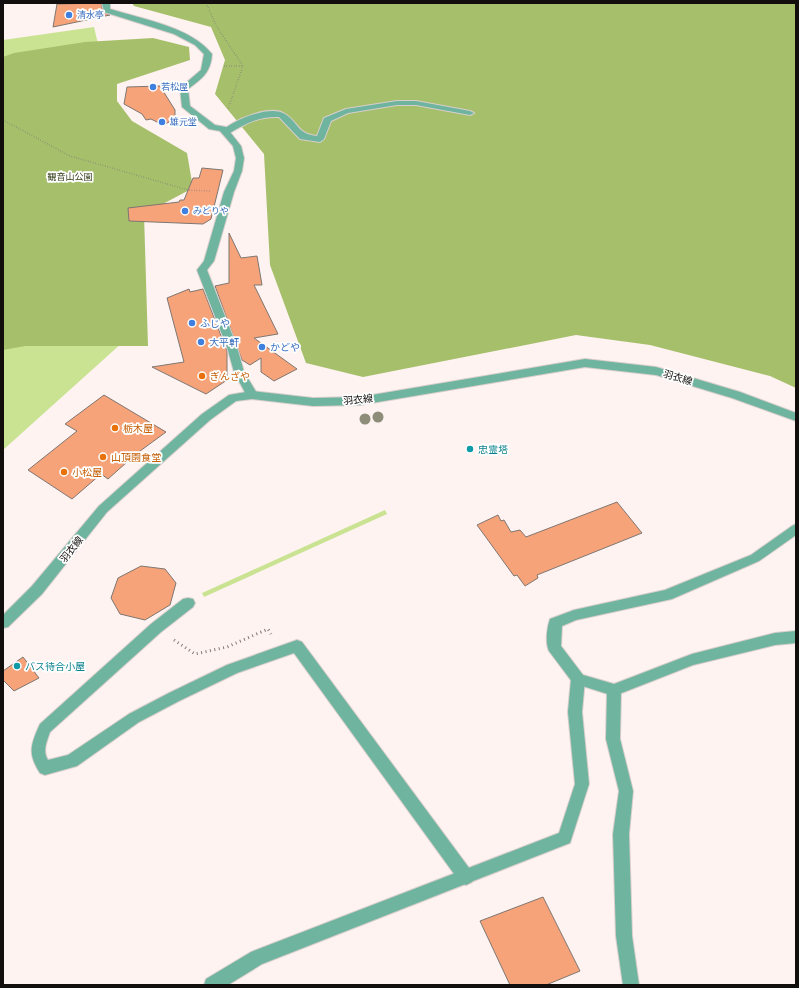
<svg xmlns="http://www.w3.org/2000/svg" width="799" height="988" font-family="Quicksand,'Noto Sans JP',sans-serif">
	<style>
		.green { fill: #cae393 }
		.forest { fill: #a6bf6b }
		.building { fill: #f6a379; stroke: #7f7672 }
		.lines { fill: none; stroke-linecap: round; stroke-linejoin: round }
		.service-casing { stroke: #d8cecc; stroke-width: 2 }
		.minor-casing { stroke: #d8cecc; stroke-width: 2 }
		.tertiary-casing { stroke: #d8cecc; stroke-width: 2 }
		.path-far1 { stroke: #817977; stroke-width: 1.5; stroke-dasharray: 0.5 2; stroke-linecap: butt }
		.path { stroke: #817977; stroke-width: 3; stroke-dasharray: 1 3.5; stroke-linecap: butt }
		.service { fill: #6eb49f; fill-rule: evenodd }
		.minor { fill: #6eb49f; fill-rule: evenodd }
		.tertiary { fill: #6eb49f; fill-rule: evenodd }
		.tree { fill: #8d8d79 }
		.shop-dot { fill: #3f7fe0; stroke: #fff; stroke-width: 1.5 }
		.food-dot { fill: #e8710a; stroke: #fff; stroke-width: 1.5 }
		.culture-dot { fill: #0f9aa8; stroke: #fff; stroke-width: 1.5 }
		.labels { text-anchor: middle; stroke-width: 3.5; stroke-linejoin: round; paint-order: stroke }
		.far-shop-label { font-size: 9px; fill: #366cbe; stroke: #fff; text-anchor: start }
		.far-park-label { font-size: 9px; fill: #303a17; stroke: #fff }
		.shop-label { font-size: 10px; fill: #366cbe; stroke: #fff; text-anchor: start }
		.food-label { font-size: 10px; fill: #c56008; stroke: #fff; text-anchor: start }
		.street-label { font-size: 10px; fill: #120e0d; stroke: #fff }
		.culture-label { font-size: 10px; fill: #0d838f; stroke: #fff; text-anchor: start }
	</style>
	<rect width="100%" height="100%" fill="#fef3f0"/>
	<path class="green" d="M94,27L104,69L126,214L133,333L3,450V40Z
		M385,510L387,514L204,597L202,593Z"/>
	<path class="forest" d="M132,3H796V388L770,376L650,345L576,335L363,377L306,363L270,265L264,154L215,94L225,60L211,27L134,6Z
		M153,38L189,47L190,60L117,84V101L132,121L187,153L193,188L144,214L148,346H25L3,350V57L14,53L85,42Z"/>
	<path class="building" d="M101,3L103,12L110,15L53,27L57,4Z
		M160,86L175,110V119L163,125L151,119L146,120L142,114L124,104L127,87Z
		M202,168L223,170L211,219L203,224L129,221L128,208L179,202L180,200H184L193,178H199Z
		M229,233L241,258L257,256L262,285H254L278,334L254,338L297,369L274,381L261,372V358L250,365L242,360L215,286L229,283Z
		M189,289L190,292L203,289L227,351V380L206,394L152,367L184,362L167,298Z
		M104,395L166,432L136,454L108,479L101,474L72,499L28,470L77,431L65,424Z
		M617,502L642,533L537,575L538,578L525,586L517,575L514,576L477,525L498,515L501,521L504,520L511,532L520,530L526,537Z
		M141,566L165,569L176,583L170,605L145,620L120,614L111,598L118,578Z
		M23,657L39,678L14,691L3,680V671Z
		M543,897L580,971L546,985H510L480,921Z"/>
	<g class="lines">
		<g class="service-casing">
			<path id="service" d="M397,101H416L470,111L474,113L470,115L416,105H397L348,113L331,121L324,139L320,142L300,139L279,117C258,116 245,124 228,134L225,135L221,132C231,121 270,104 285,114C299,123 297,134 317,136L324,118L346,109Z
				M188,598L193,599L195,603L193,607L161,632L50,732C47,741 42,751 48,760L68,755L129,714L169,693L227,665L297,640L302,642L472,872L474,877L472,882L466,885L460,882L294,653L237,673L179,701L139,722L77,766L45,775L40,773C27,753 31,744 40,724L151,624L183,599Z"/>
		</g>
		<g class="minor-casing">
			<path id="minor" d="M102,3H110V9C142,19 191,27 212,54C211,72 202,79 188,89L190,106L215,125L226,127L241,146L244,158L242,171L234,192L214,261L207,270L237,347L244,372L258,395L256,398H248L234,372L227,347L197,270L204,261L224,192L234,171L236,158L233,146L220,131L209,129L182,107L180,88L201,70L204,54L195,45L174,34L104,12Z
				M578,673L583,675L585,679L582,712L589,784L570,843L262,964L228,985H204L206,979L251,952L559,833L575,784L568,712L571,679L573,675Z
				M614,684L619,686L621,690L620,739L633,791L629,834L632,936L639,985H623L616,936L613,834L619,791L606,739L607,690L609,686Z"/>
		</g>
		<g class="tertiary-casing">
			<path id="tertiary" d="M585,359L656,367L740,392L796,413V421L732,398L656,375L585,367L360,405L313,406L252,399L236,401L210,420L107,512L42,594L8,627L3,628V615L32,586L99,506L202,414L229,395L252,391L313,398L360,397Z
				M796,524V535L759,561L672,599L576,620L562,626L561,646L583,675L614,684L692,654L775,633L796,631V643L775,645L693,665L614,696L573,683L549,651C545,643 547,627 550,619L574,610L665,590L751,555L792,526Z"/>
		</g>
		<path class="path-far1" d="M206,3L217,27L243,66L228,109
			M224,66H243
			M3,120L70,156L188,190L210,191"/>
		<path class="path" d="M174,640L195,654L227,647L268,629L271,634"/>
		<use href="#service" class="service"/>
		<use href="#minor" class="minor"/>
		<use href="#tertiary" class="tertiary"/>
	</g>
	<g class="tree">
		<circle cx="378" cy="417" r="5.5"/>
		<circle cx="365" cy="419" r="5.5"/>
	</g>
	<g class="shop-dot">
		<circle cx="69" cy="15" r="4"/>
		<circle cx="153" cy="87" r="4"/>
		<circle cx="162" cy="122" r="4"/>
		<circle cx="185" cy="211" r="4"/>
		<circle cx="192" cy="323" r="4"/>
		<circle cx="201" cy="342" r="4"/>
		<circle cx="262" cy="347" r="4"/>
	</g>
	<g class="food-dot">
		<circle cx="202" cy="376" r="4"/>
		<circle cx="115" cy="428" r="4"/>
		<circle cx="103" cy="457" r="4"/>
		<circle cx="64" cy="472" r="4"/>
	</g>
	<g class="culture-dot">
		<circle cx="470" cy="449" r="4"/>
		<circle cx="17" cy="666" r="4"/>
	</g>
	<g class="labels">
		<g class="far-shop-label">
			<text x="77" y="18">清水亭</text>
			<text x="161" y="90">若松屋</text>
			<text x="170" y="125">雄元堂</text>
			<text x="193" y="214">みどりや</text>
		</g>
		<g class="far-park-label">
			<text x="70" y="180">観音山公園</text>
		</g>
		<g class="shop-label">
			<text x="200" y="327">ふじや</text>
			<text x="209" y="346">大平軒</text>
			<text x="270" y="351">かどや</text>
		</g>
		<g class="food-label">
			<text x="210" y="380">ぎんざや</text>
			<text x="123" y="432">栃木屋</text>
			<text x="111" y="461">山頂園食堂</text>
			<text x="72" y="476">小松屋</text>
		</g>
		<g class="street-label">
			<text transform="translate(678 377) rotate(17)" y="4">羽衣線</text>
			<text transform="translate(358 399) rotate(-5)" y="4">羽衣線</text>
			<text transform="translate(71 549) rotate(-51)" y="4">羽衣線</text>
		</g>
		<g class="culture-label">
			<text x="478" y="453">忠霊塔</text>
			<text x="25" y="670">バス待合小屋</text>
		</g>
	</g>
	<rect width="799" height="988" fill="none" stroke="#120e0d" stroke-width="8"/>
</svg>
